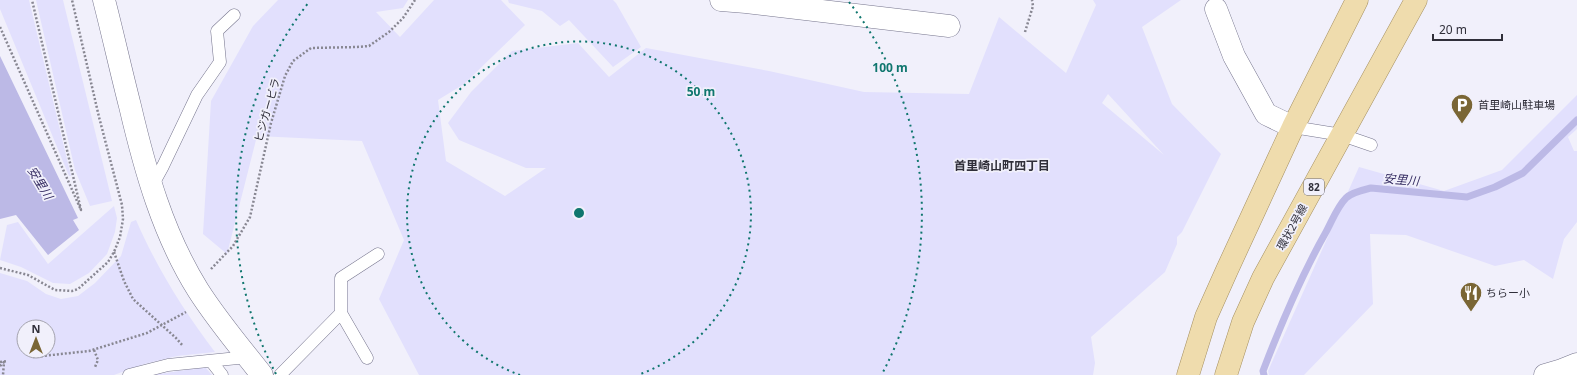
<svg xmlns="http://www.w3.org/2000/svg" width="1577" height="375" font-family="'Noto Sans','Noto Sans JP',sans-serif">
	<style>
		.green { fill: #e2e0fd; fill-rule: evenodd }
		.water { fill: #bcb9e6 }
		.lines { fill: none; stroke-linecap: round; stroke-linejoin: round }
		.stream { stroke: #bcb9e6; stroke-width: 7 }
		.service-casing { stroke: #76758d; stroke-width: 13 }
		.minor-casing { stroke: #76758d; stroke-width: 23 }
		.tertiary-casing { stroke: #76758d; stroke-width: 23 }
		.primary-casing { stroke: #a59061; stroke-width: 23 }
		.path { stroke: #888792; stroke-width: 2.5; stroke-dasharray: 2 2; stroke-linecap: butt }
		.service { stroke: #fff; stroke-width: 12 }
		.minor { stroke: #fff; stroke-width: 22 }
		.tertiary { stroke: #fff; stroke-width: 22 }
		.primary { stroke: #efdcad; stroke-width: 22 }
		.ring { fill: none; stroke: #0f766e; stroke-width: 2; stroke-dasharray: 2 4 }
		.labels { text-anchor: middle; stroke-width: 3.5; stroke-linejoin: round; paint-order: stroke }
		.shield { fill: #f1f0fb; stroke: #6a6974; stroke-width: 1 }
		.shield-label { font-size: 10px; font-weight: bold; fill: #302f3a }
		.poi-label { font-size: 11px; fill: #302f3a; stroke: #f1f0fb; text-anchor: start }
		.street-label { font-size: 11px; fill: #302f3a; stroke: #f1f0fb }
		.neighbourhood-label { font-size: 12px; font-weight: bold; fill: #302f3a; stroke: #f1f0fb }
		.water-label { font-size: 12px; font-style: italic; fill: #332a60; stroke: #f1f0fb }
		.centre { fill: #0f766e; stroke: #f1f0fb; stroke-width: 2 }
		.ring-label { font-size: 12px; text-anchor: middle; font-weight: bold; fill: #0f766e; stroke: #f1f0fb; stroke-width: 3.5; stroke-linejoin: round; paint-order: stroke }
	</style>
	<rect width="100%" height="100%" fill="#f1f0fb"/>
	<path class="green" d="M0,0H29L71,176H69L0,9Z
		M36,0H63L112,201L90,206L75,170Z
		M278,0H408L403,8L376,12L400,37L434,0H501L525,25L464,84L438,100L446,161L505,196L546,168H526L459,140L448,123L471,92L512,51L578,43L609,77L646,48L769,71L864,92L969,94L999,17L1066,73L1096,5L1093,0H1181L1142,27L1172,104L1221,154L1182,232L1177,237V244L1165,272L1091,337L1095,363L1093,375H419L379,299L404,240L362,141L257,136L227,254L203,234L211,101L253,26ZM1108,94L1164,155L1102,103Z
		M508,0H613L616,3L641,47L613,67L569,20L560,26L542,11L509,3Z
		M1577,95V129L1568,137L1574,151H1577V222L1564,239L1553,279L1524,260L1495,266L1406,235L1370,234L1373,304L1304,375H1269L1268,371L1359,167L1444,191L1502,170Z
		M114,206L117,218L115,232L107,254L89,273L70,284L53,283L21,267L0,260L7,225L18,222L48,264Z
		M136,220C157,268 183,310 215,352L177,356L144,364L114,375H0V273L27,281L46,294L61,299L78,296L95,283L121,256L131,222ZM24,327H48V351H24Z
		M205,367L212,375H153Z"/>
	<path class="water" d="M0,56L78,218L73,220L79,230L48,255L16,215L0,219Z"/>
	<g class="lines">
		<path class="stream" d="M1264,375L1263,371C1281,324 1301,276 1326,232C1332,221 1337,207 1346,198C1352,192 1363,190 1371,188L1467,197L1495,187L1523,173L1577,120"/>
		<g class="service-casing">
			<path id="service" d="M1293,127L1342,135L1371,145
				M152,186L163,166L197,95L220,62L217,31L234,15
				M341,313L367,358
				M211,361L222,375
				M129,375L168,365L248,357
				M280,375L341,313V278L378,254"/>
		</g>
		<g class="minor-casing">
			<path id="minor" d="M721,0L746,2
				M746,0V2L949,26
				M1216,9L1234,56L1266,114L1293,127"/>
		</g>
		<g class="tertiary-casing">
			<path id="tertiary" d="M104,0C113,35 121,71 130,106C145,170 163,234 198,290C217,320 240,347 262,375
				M1545,375L1562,370L1577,364"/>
		</g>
		<g class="primary-casing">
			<path id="primary" d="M1188,375L1206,317L1227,270L1293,127L1357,0
				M1226,375L1243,322L1263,278L1416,0"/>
		</g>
		<path class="path" d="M0,27L81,210L32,0
			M1025,32L1033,6L1032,0
			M114,252L124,281L133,299L176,338L183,346
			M0,268L28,275L55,290L72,291L78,289L108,262L114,252L120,237L123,219L122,205L99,117L72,0
			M211,269L233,246L250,217L271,123L285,76L293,61L311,48L357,47L369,46L389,32L403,18L415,0
			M94,350L98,360L95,367
			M33,357L89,351L147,333L186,312
			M0,362L7,361
			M0,366L4,362L3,375"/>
		<use href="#service" class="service"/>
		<use href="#minor" class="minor"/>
		<use href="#tertiary" class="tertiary"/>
		<use href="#primary" class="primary"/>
	</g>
	<g class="ring">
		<path d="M520 375A172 172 0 1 1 638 375"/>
		<path d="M276 374A343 343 0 0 1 309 2M849 2A343 343 0 0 1 882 374"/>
	</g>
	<defs>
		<g id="parking-pin" transform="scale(1.15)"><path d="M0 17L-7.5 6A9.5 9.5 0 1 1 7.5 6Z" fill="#7a6635" stroke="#f1f0fb"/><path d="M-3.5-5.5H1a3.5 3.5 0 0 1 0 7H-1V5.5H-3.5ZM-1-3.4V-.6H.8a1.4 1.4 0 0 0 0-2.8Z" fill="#fff"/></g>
		<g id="restaurant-pin" transform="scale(1.15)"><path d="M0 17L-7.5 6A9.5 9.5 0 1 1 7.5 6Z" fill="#7a6635" stroke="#f1f0fb"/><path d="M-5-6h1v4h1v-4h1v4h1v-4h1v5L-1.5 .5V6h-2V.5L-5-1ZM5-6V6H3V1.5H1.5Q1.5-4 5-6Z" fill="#fff"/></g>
	</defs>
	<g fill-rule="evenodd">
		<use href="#parking-pin" x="1462" y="105"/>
		<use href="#restaurant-pin" x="1471" y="293"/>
	</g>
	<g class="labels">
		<rect class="shield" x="1304" y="179" width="20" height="16" rx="3"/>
		<g class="shield-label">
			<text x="1314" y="191">82</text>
		</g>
		<g class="poi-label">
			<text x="1478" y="109">首里崎山駐車場</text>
			<text x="1486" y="297">ちらー小</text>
		</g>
		<g class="street-label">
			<text transform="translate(267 110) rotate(-74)" y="4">ヒジガービラ</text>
			<text transform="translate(1292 227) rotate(-61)" y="4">環状2号線</text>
		</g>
		<g class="neighbourhood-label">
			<text x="1002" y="170">首里崎山町四丁目</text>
		</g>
		<g class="water-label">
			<text transform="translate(1401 180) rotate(5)" y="4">安里川</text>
			<text transform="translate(40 183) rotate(59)" y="4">安里川</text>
		</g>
	</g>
	<circle cx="579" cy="213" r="6" class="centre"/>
	<g class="ring-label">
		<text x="890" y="72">100 m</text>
		<text x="701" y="96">50 m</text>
	</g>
	<g transform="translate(36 339)"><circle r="19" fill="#f1f0fb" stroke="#a4a3ae"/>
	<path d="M0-3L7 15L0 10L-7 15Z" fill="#7a6635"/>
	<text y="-6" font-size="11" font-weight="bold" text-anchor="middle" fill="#302f3a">N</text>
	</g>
	<path d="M1433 34v6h69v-6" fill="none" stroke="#302f3a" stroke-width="2"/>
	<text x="1439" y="34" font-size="12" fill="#302f3a" stroke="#f1f0fb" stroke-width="3" paint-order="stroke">20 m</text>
</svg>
